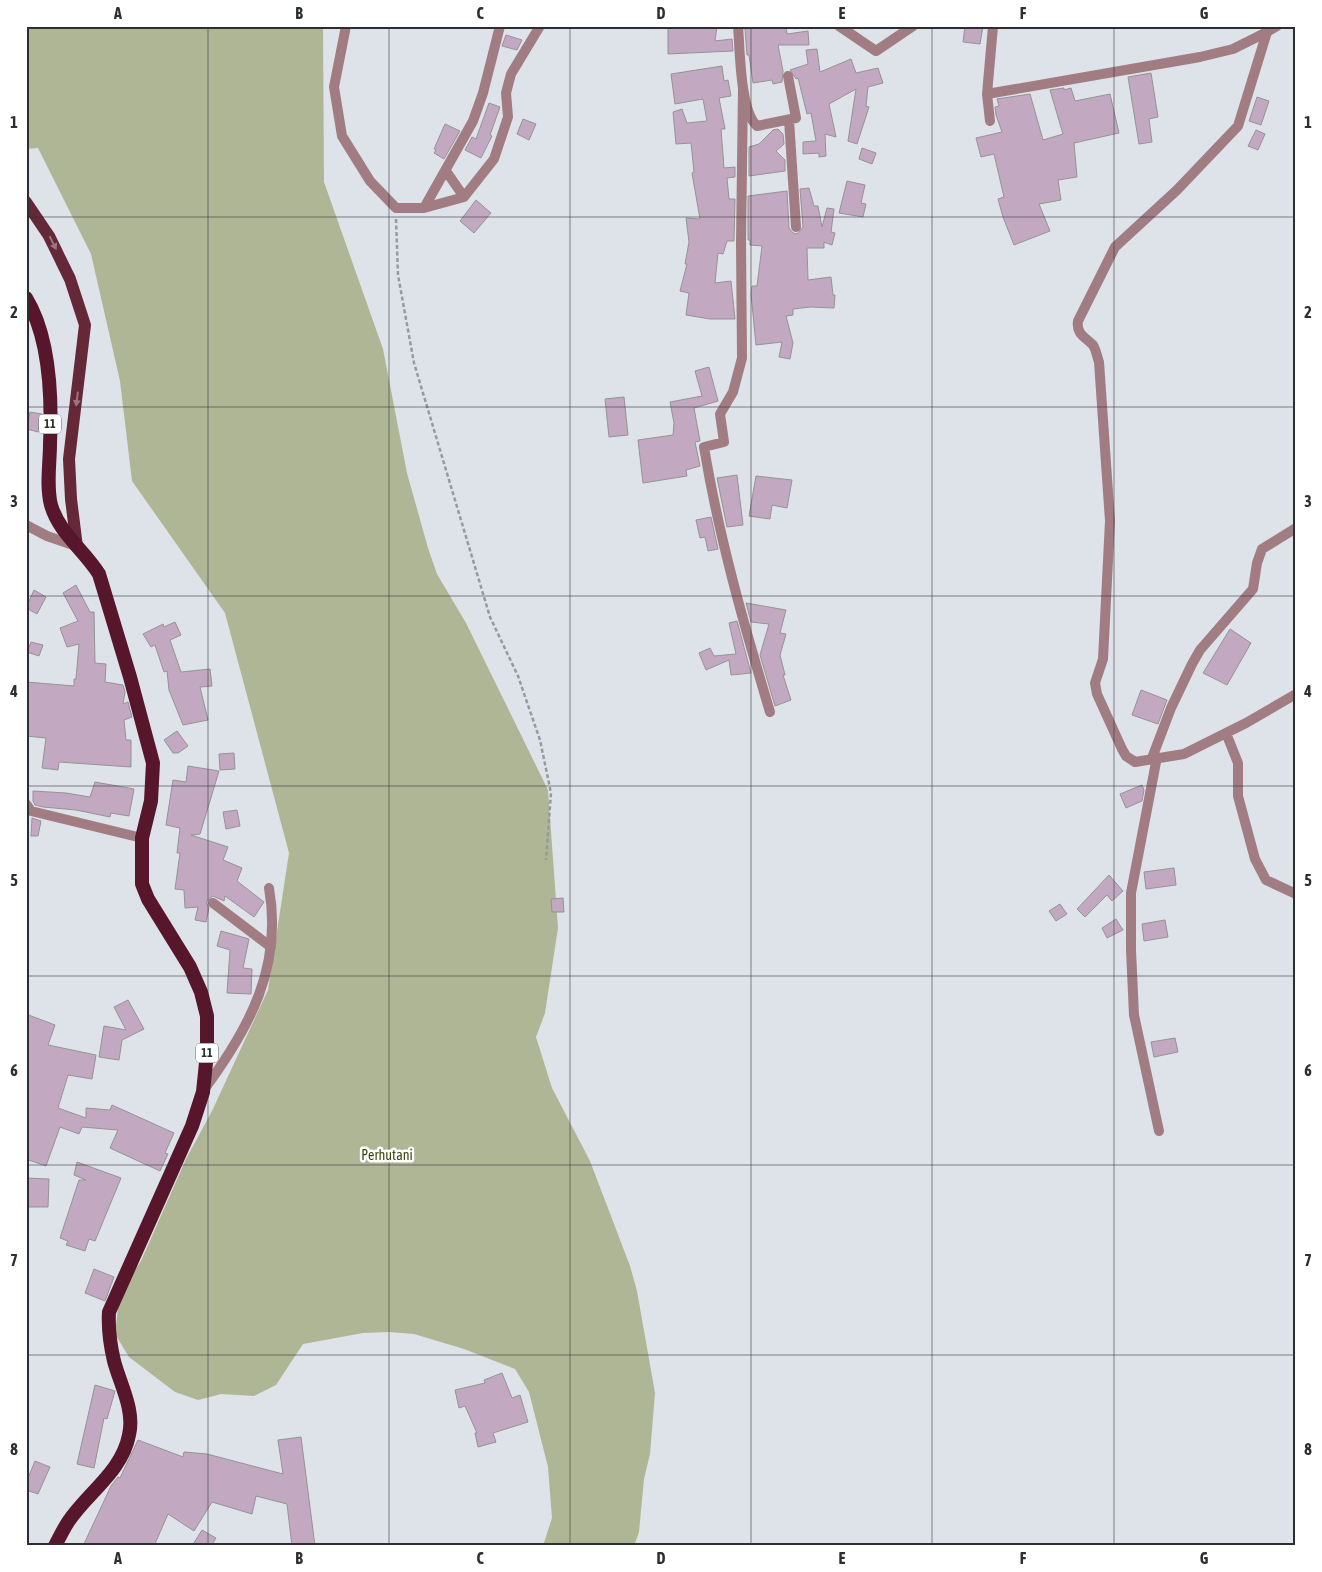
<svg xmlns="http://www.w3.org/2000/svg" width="1322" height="1572" font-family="'Asap Condensed',sans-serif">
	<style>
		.forest { fill: #afb696 }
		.building { fill: #c2a8c1; stroke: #979296 }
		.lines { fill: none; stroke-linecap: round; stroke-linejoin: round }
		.path { stroke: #959a9d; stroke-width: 2.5; stroke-dasharray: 4 2.5; stroke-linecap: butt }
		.minor { stroke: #a17c83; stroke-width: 10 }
		.primary { stroke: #642838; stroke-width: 12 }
		.trunk { stroke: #58162c; stroke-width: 14 }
		.oneway { fill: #9a737e }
		.grid { fill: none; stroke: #2c2e30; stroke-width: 1; stroke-opacity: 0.55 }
		.labels { text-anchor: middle; stroke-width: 5; stroke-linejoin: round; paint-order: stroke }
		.shield { fill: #fff; stroke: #6b6d6e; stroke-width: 1 }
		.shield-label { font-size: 12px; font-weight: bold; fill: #2c2e30 }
		.park-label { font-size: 14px; fill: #3e4610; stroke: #fff }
		.neatline { fill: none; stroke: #2c2e30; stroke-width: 2 }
		.grid-label { font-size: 16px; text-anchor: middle; font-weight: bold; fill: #2c2e30 }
	</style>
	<rect width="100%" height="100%" fill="#dde3e8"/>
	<path class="forest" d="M26,26H323L324,182L383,349L407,473L428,548L437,574L466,623L548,790L558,928L545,1013L536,1037L552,1088L590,1161L630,1266L637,1291L655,1393L650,1454L644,1479L639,1532L634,1546H543L552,1518L548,1467L529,1392L515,1369L464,1349L414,1334L389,1332L363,1333L303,1344L276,1385L254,1396L221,1394L198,1400L175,1392L129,1357L115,1334L118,1308L126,1284L141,1261L186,1159L212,1111L268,990L289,853L225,613L132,481L120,381L91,254L38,148L26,149Z"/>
	<path class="building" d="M668,26H717L715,41L732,39L733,51L668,54Z
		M761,26H786L787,34L808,31L809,45H778L783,71L782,82L773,84L772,80L753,83L749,55H747L745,29Z
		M965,26H983L980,44L963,42Z
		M506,35L522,40L517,50L502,46Z
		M817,49L820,72L851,59L856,73L878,68L883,83L868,87L866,106L869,107L857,144L848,141L856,89L829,104L836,137L825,134L826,156L819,157V153L803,154V142L816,141L811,113L807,114L798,78L796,79L790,70L808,64L806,50Z
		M722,66L724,81L728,80L731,96L719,98L725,129H721L724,168L735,167V177L727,178L729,199H735L734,241H727L723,254L718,253L715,283L731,281L735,319H710L686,315L689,293L680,291L687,264H685L689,242L686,218L700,219L692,173L694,172L691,143L676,144L673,112L682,109L687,123L707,121L703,99L675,104L671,74Z
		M1151,73L1158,117L1149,119L1152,142L1139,144L1128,77Z
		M1064,88V90L1071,88L1075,101L1110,94L1119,133L1074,143L1077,177L1058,180L1061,200L1039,204L1050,231L1014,245L1003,217L998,199L1004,197L994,154L981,157L976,138L1002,132L996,115L995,107L999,106L997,99L1030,94L1043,140L1063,134L1050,90Z
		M1257,97L1269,101L1261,125L1249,121Z
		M489,103L500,107L490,135L492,136L481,158L465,150L472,137L476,139Z
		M523,119L536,124L529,140L517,134Z
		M445,124L460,131L444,159L434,153L436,150L434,149Z
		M778,129L783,134L784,144L776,151L785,160V171L749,176V147L759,144L773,130Z
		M1256,130L1265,134L1258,150L1248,146Z
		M862,148L876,153L872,164L859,159Z
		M847,181L865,185L861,203L866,204L863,217L839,213Z
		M809,188L814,206H818L822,227L827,208L834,209L831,232L835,233L832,245L824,242V248H807L808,280L831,277L833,295H835L834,308L811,307L793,309V315L786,316L793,343L790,359L779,357L782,342L756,345L751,294L752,286H757L762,246L750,245V240H748V196L787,191L789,228L793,233L797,234L803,227L800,189Z
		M476,200L491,213L474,233L460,221Z
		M709,367L718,401L694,408L700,441L695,442L700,466L686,470L687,476L643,483L638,440L673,435L674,423L670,402L702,396L695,371Z
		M624,397L628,435L609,437L605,399Z
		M30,412L42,414L38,432L27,429Z
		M737,475L743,525L727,527L717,478Z
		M756,476L792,480L787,508L772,505L770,519L749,516Z
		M711,517L718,549L708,551L705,537L700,538L696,520Z
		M76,585L90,612H94L95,663L106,664L105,682L123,685L125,692L123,704L128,702L132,717L124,720L126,740H131V767L59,762L58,770L42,768L46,738L26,736V682L74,686V679H76L79,644L67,647L60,628L78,621L63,593Z
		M34,590L46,597L37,614L26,608Z
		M746,603L786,610L780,633L786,634L780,655L785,675H783L791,700L775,706L760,655L769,624L751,622Z
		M737,621L751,673L731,675L729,660L706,670L699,653L710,648L714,656L736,654L729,623Z
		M175,622L181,635L170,640L181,672L210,669L212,686L200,687L208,720L183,725L169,690L167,671L164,672L155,645L151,647L143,634L163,624L164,627Z
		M1230,629L1251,643L1227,685L1203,673Z
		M31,642L43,645L39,656L27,652Z
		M1141,690L1167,700L1158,724L1132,715Z
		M177,731L188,746L178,753H173L164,740Z
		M234,753L235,769L220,770L219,754Z
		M188,766L219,771L200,834L191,835L228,847L223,860L242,868L237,881L264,902L254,917L225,896L224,901L213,896L206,902L209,908L206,922L195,920L198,907L185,908L184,890L175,889L180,853H177L180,828L166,825L173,780L186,782Z
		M95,782L134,789L129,816L111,813L110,817L76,810L43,807L35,805L33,801V791L66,793L90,797Z
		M1142,785L1144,790L1142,801L1126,808L1120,794Z
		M237,810L240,826L226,829L223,812Z
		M32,818L41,821L38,836H31Z
		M1174,868L1176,885L1146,889L1144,872Z
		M1109,875L1123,891L1112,901L1107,895L1085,917L1077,909Z
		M563,898L564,912H552L551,899Z
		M1060,904L1067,914L1056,921L1049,911Z
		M1116,919L1123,930L1107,938L1102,928Z
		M1165,920L1168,937L1144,941L1142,924Z
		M221,931L249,939L243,968L252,969L251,994L227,993L230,950L217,946Z
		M128,1000L144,1029L122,1040L119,1060L99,1057L104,1026L126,1030L114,1007Z
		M26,1014L55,1025L48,1045L96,1055L92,1079L68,1075L58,1108L86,1118V1108L110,1110L112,1105L174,1133L165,1153L168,1154L160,1171L110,1148L118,1130L82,1127L79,1134L60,1127L46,1166L26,1159Z
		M1175,1038L1178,1052L1154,1057L1151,1042Z
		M77,1162L121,1178L95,1241L89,1239L85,1251L66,1245L68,1241L60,1238L79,1180H86L74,1175Z
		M26,1178L49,1179L48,1207H26Z
		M94,1269L114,1277L105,1301L85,1293Z
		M502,1373L512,1398L520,1395L528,1422L493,1433L496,1442L478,1447L475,1433H477L465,1406L459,1408L455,1390L485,1383L484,1380Z
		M95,1385L115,1391L107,1419L104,1418L94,1468L77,1464Z
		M301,1437L315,1546H292L287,1504L256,1496L252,1514L212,1502L194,1531L168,1514L154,1546H83L111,1486L118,1477L120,1478L138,1440L183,1457L184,1452L207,1454L283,1474L278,1440Z
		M35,1461L50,1467L38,1494L26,1490V1483Z
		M202,1530L216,1538L211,1546H192Z"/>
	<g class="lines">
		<path class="path" d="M396,219L398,275L414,363L490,617L518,676L540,740L551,793L546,860"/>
		<path class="minor" d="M346,26L334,87L342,136L370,181L396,208H424L464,197L494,159L508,117L506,93L511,74L540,26
			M738,26C740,50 740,111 757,126L796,118L788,76
			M839,26L876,51L913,26
			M1277,26L1267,32L1238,126L1177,190L1115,247L1078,321C1076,334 1085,337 1093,345C1096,350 1097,356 1099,362L1110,521L1103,659L1095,683L1097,694L1122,749L1126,756L1135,762L1184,754L1246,723L1296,694
			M743,87L741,243L742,358L733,392L720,414L724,442L704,447C719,538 744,625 770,712
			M987,94L1200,57L1233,49L1267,32
			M789,120L796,227
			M990,121L987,94L993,26
			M446,171L464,197
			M424,208L473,121L483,93L500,26
			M26,525L47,536L76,546
			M1226,733L1238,763V796L1255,859L1266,880L1296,894
			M1157,757L1131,893V950L1134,1015L1159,1131
			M1152,758L1171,708L1192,664L1200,650L1253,589L1257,563L1262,549L1296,528
			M26,804L31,811L142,838
			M213,903L271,947
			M203,1091C249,1029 283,967 269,888"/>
		<path class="primary" d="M26,202L49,236L70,279L85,325L69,459L71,499L77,547"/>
		<path class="trunk" d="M26,298C50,337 52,399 50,444C50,463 46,486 51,505C59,533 84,550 99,574L130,677L153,763L151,801L142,838V884L148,899L190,967L201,992L207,1016V1053L203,1092L192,1126L109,1312C108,1328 110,1344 114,1361C120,1384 135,1410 129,1435C122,1472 87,1493 68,1522C63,1530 59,1538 55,1546"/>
	</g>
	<defs><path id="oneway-solid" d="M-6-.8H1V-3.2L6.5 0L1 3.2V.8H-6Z" transform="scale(1.25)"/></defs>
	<g class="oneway">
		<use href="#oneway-solid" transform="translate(53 243) rotate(63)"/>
		<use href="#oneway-solid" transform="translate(77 399) rotate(97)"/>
	</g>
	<path class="grid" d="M208,26V1546M389,26V1546M570,26V1546M751,26V1546M932,26V1546M1114,26V1546M26,217H1296M26,407H1296M26,596H1296M26,786H1296M26,976H1296M26,1165H1296M26,1355H1296"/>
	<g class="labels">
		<g class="shield">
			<rect x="39" y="414.5" width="22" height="19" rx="4"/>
			<rect x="196" y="1043.5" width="22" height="19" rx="4"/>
		</g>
		<g class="shield-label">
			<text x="50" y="428">11</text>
			<text x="207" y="1057">11</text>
		</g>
		<g class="park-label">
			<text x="387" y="1160">Perhutani</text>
		</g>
	</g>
	<rect width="1322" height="1572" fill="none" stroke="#ffffff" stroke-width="55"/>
	<rect x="28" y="28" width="1266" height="1516" class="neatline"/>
	<g class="grid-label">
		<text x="118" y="19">A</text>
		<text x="299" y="19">B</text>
		<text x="480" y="19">C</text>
		<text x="661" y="19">D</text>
		<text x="842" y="19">E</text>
		<text x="1023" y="19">F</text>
		<text x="1204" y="19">G</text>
		<text x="14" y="128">1</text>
		<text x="1308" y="128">1</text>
		<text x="14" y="318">2</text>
		<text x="1308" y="318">2</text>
		<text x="14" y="507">3</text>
		<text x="1308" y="507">3</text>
		<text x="14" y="697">4</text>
		<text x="1308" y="697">4</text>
		<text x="14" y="886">5</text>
		<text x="1308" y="886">5</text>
		<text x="14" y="1076">6</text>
		<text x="1308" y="1076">6</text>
		<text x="14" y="1266">7</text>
		<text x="1308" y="1266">7</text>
		<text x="14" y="1455">8</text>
		<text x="1308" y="1455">8</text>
		<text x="118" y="1564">A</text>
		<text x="299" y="1564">B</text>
		<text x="480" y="1564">C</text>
		<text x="661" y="1564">D</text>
		<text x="842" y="1564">E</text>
		<text x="1023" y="1564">F</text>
		<text x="1204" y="1564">G</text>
	</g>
</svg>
